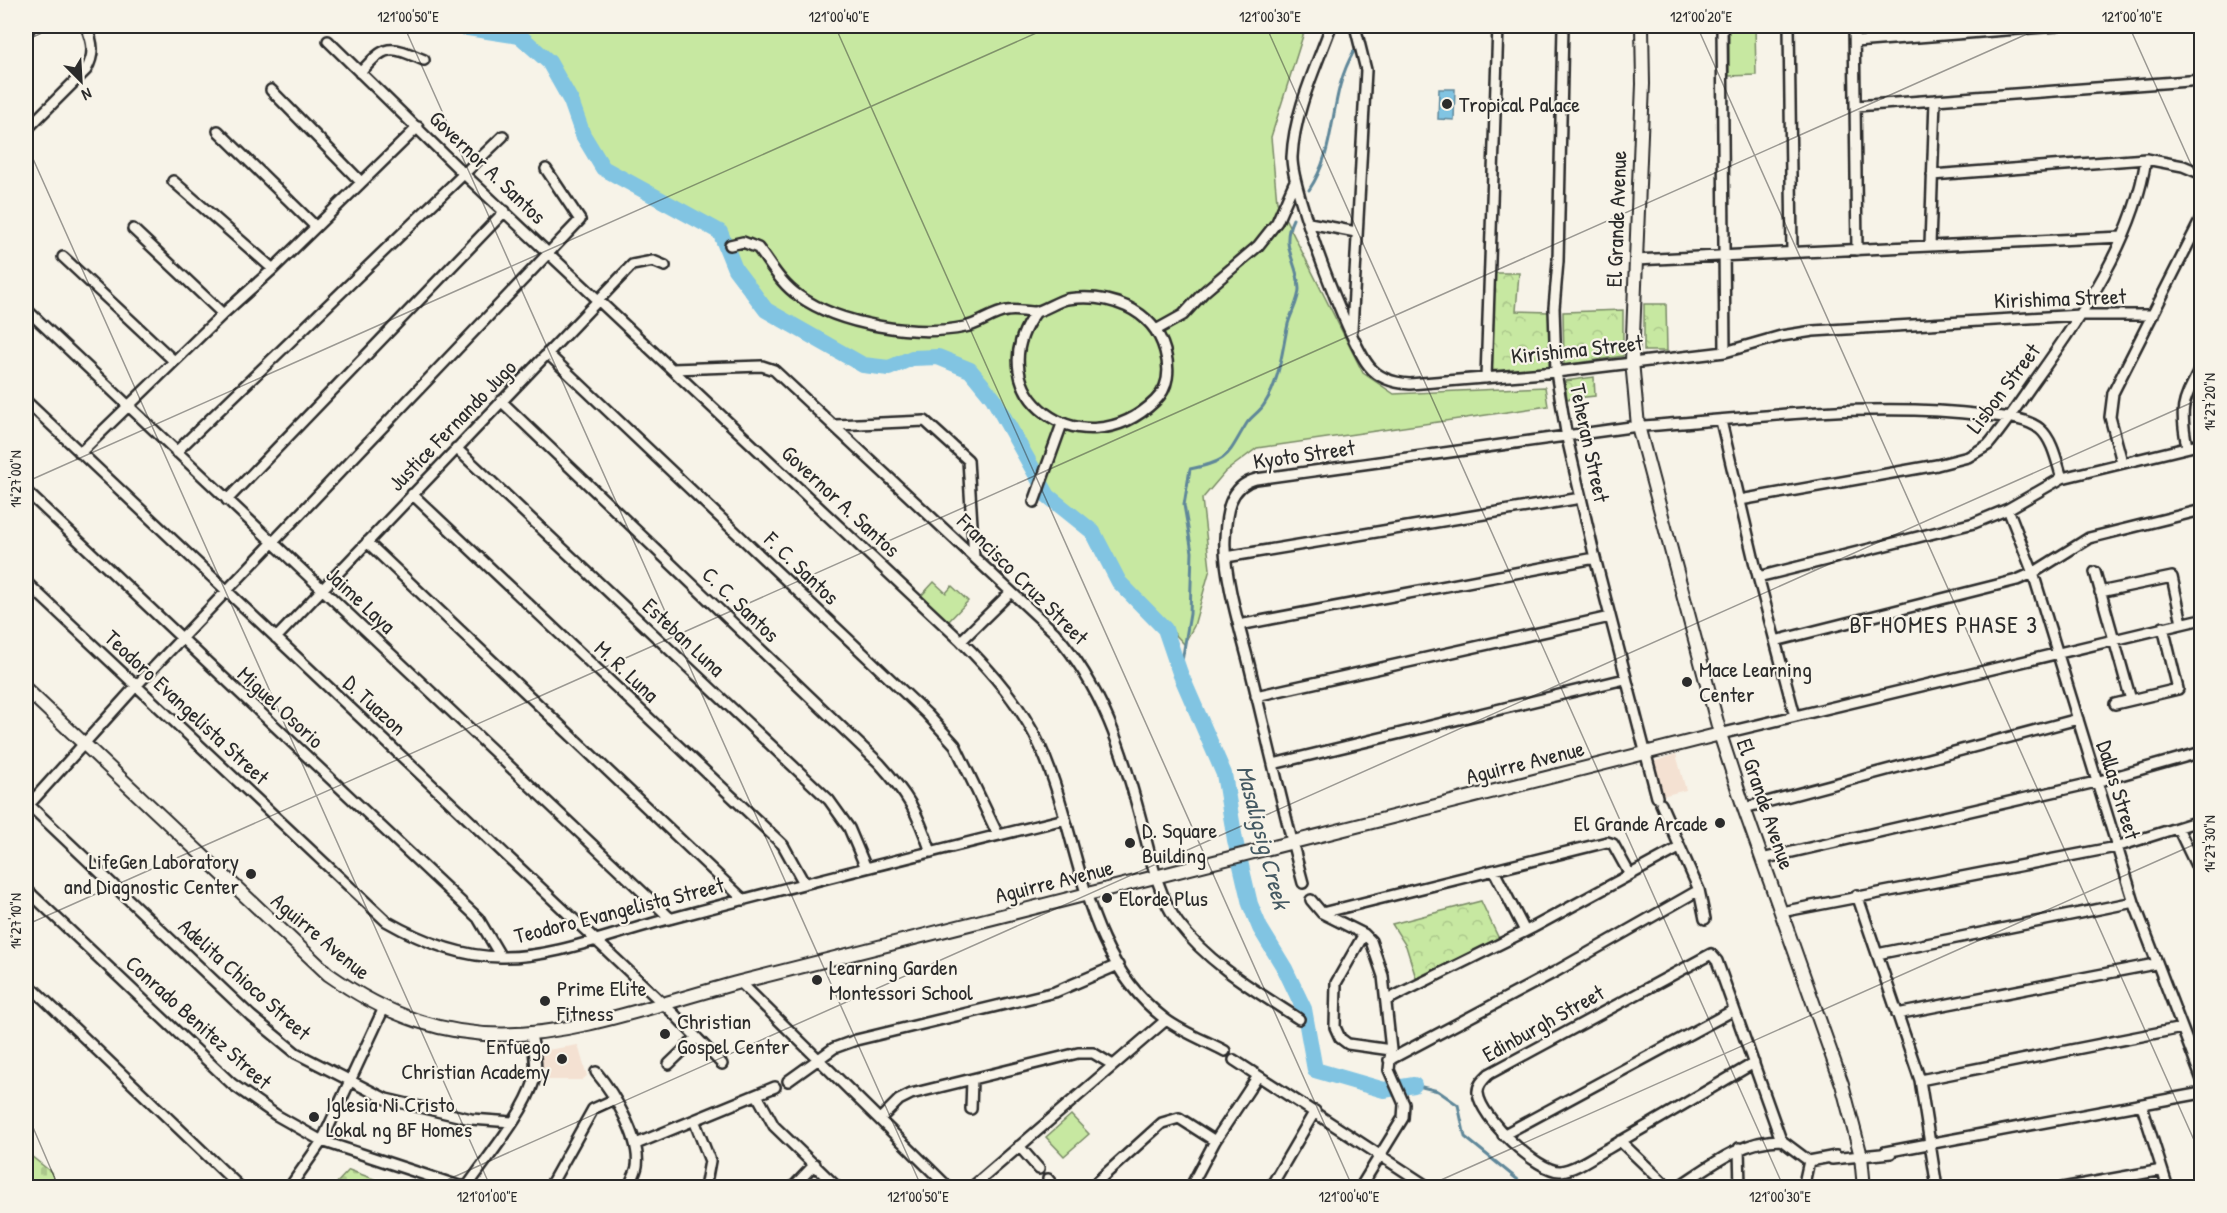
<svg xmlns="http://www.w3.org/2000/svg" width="2227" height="1213" font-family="'Patrick Hand',sans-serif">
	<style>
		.built { fill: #f4e1d2 }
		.green { fill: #c7e8a1; stroke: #798a66; stroke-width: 1.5 }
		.forest { fill: url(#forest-crowns); stroke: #798a66; stroke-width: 1.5 }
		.cemetery { fill: url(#cemetery-stones); stroke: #798a66; stroke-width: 1.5 }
		.water { fill: #81c4e2; stroke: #5f8799; stroke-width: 1.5 }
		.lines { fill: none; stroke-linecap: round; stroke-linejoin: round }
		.stream { stroke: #5f8799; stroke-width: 3 }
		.river { stroke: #81c4e2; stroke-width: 16 }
		.street-casing { stroke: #2b2b2b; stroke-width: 14 }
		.secondary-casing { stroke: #2b2b2b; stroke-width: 16 }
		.street { stroke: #f7f3e8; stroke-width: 9 }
		.secondary { stroke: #f7f3e8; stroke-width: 12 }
		.ticks { fill: none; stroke: #2b2b2b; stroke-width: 1.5; stroke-opacity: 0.45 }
		.poi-dot { fill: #2b2b2b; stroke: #f7f3e8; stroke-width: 2 }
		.labels { text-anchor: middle; stroke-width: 4.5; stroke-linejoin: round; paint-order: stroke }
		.poi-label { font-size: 22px; fill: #2b2b2b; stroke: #f7f3e8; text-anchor: start }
		.street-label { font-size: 22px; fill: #2b2b2b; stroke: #f7f3e8 }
		.neighbourhood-label { font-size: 24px; letter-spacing: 1.5px; fill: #2b2b2b; stroke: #f7f3e8 }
		.water-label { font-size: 24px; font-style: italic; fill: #455962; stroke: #f7f3e8 }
		.neatline { fill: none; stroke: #2b2b2b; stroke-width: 2 }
		.ticks-label { font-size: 15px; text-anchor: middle; fill: #2b2b2b }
	</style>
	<defs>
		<pattern id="forest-crowns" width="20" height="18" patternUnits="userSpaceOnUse" patternTransform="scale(1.5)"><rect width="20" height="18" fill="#c7e8a1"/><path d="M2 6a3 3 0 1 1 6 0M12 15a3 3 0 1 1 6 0" fill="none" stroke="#abc78b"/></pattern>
		<pattern id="cemetery-stones" width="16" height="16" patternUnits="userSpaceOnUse" patternTransform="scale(1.5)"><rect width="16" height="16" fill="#c7e8a1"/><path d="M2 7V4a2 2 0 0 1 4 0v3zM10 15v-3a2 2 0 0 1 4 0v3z" fill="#abc78b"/></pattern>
	</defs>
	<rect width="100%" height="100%" fill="#f7f3e8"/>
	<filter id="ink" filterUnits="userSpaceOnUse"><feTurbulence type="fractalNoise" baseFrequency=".0167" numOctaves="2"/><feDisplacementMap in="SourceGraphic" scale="12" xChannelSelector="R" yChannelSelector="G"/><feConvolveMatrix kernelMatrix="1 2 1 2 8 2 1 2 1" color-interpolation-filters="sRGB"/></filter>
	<g filter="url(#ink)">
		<path class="built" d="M1676,754L1686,790L1662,796L1653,762Z
			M578,1045L587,1076L582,1080H542L541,1051Z"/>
		<path class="green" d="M455,26H1306L1271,137L1277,202L1363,373L1394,394L1545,387L1548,406L1257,448L1225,472L1202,499L1210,569L1194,626L1184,644L1124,578L1097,528L1048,496L993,398L970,370L938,357L912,358L889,368L863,365L766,310L735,269L720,232L603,168L583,135L571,101L549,61L520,36Z
			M1729,26H1755L1756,75L1729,76Z
			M934,582L946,593L952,586L968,601L948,622L945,619L942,621L921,596Z
			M1071,1115L1089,1134L1064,1156L1046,1137Z"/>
		<path class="forest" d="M1494,273H1519L1516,311L1549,312V368L1491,373Z
			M1644,304H1666L1667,351H1644Z
			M1623,310V356L1564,365L1563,312Z
			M1594,377L1595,396L1567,399L1565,381Z
			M1481,901L1499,939L1416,978L1406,946L1392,924Z"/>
		<path class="cemetery" d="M26,1152L51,1172L57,1187H26Z
			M349,1170L396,1187H333Z"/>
		<path class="water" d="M1439,89H1455L1454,120L1438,119Z"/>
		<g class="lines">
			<path class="stream" d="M1367,30L1368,26
				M1309,190C1339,145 1327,98 1354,51
				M1180,673L1190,614L1192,552L1184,505L1190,469C1231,461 1227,455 1247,423C1252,416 1261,411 1265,403C1280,380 1282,350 1288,324C1291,313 1299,300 1299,289C1298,260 1279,248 1293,219
				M1414,1085L1438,1091L1458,1105L1465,1137L1528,1188"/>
			<path class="river" d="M455,26L520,36L549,62L571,101L583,135L603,168L720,232L735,269L766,310L863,365L889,368L912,358L938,357L970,370L993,398L1048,496L1093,532L1119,582L1165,629L1180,673L1224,774L1235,840L1250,904L1260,928L1285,969L1304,1009L1315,1070L1384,1090L1414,1085"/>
			<g class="street-casing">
				<path id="street" d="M1331,26C1316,67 1294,112 1292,157C1291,190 1348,340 1369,366C1379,379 1395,383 1410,384L1556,372L1725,352L1781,336L1813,331L2080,315H2153
					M1563,26L1558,261L1554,308L1556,372L1567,438L1595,558L1657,797
					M1722,26L1725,352
					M1789,26L1792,252
					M1854,26L1857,250
					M26,34L31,26
					M328,41L463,173L961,641C992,672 1021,705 1040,746C1081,835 1079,954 1165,1019C1182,1032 1206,1041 1225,1051
					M1855,42L2057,26
					M360,73C386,44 389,45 424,60
					M271,90L361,182
					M1856,106L2202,80
					M26,126H30L86,70C95,54 93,43 86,26
					M218,131L315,226
					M1932,175L2146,159L2183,166L2202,174
					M173,181L273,269
					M1309,223L1356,232
					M133,229L223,314
					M730,245L743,242L758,248C771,265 781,284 799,296C840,325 916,337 965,327C980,324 992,313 1007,311C1016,309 1025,312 1034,312C1042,312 1057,301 1067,299C1108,293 1153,308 1165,351C1170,369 1169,388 1155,401C1081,472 976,392 1036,312
					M1930,245L1935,100
					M63,257L174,361
					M1635,260L2122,237
					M26,309L670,918
					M1156,330L1183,315L1204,292L1258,246L1277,222L1294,183
					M1352,330L1366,70L1355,26
					M547,353L927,714L955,745L998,835
					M672,369L762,366L774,370L1054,632C1102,686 1123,752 1141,820C1150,854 1157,894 1178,923C1209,964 1256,991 1299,1019
					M1486,378L1498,26
					M26,401L675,1015L722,1064
					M501,401L879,763C908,795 917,811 931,852
					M1721,421L1755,565L1795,716
					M836,425L925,421L968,460L974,557
					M1644,426C1757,418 1870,401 1984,415C2002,417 2025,417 2040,429C2053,440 2057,463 2062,478
					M2187,447C2179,404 2183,403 2202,365
					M456,448L829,800L849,828L866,868
					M176,452L503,136
					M80,453L223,314L273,269L418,127
					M2122,462L2110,417L2113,393L2202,217
					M26,491L478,918L501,957
					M412,494L783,845L804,883
					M227,500L505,211
					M1740,500L1937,465L1968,457L1988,445C2005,425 2019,403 2034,382C2081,317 2134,240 2146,159
					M1034,502L1062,424
					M2008,509L2033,573L2134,902L2202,1080
					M367,542L744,900
					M1226,557L1581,498
					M2095,572L2131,700
					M1758,577L1974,523L2008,509L2062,478L2202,444
					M26,582L386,921C421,941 460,957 501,957C555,958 616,932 669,919C801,884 933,851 1065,819
					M2100,592L2172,577L2182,623
					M1239,625L1595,558
					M276,638L632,265L653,261L665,266
					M961,641L1011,592
					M1775,641L2017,580L2033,573L2089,538L2202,510
					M1256,696L1610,617
					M2115,704L2178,689L2163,627
					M1720,734L2202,619
					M1273,764L1625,679
					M26,802L251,1016L296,1053L386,1099L471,1119L512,1122
					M1661,804L1699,890L1705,919
					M26,808L136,686L580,220L546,169
					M1744,808L2078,719
					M2178,828L2202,878
					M1762,859L2096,782L2202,752
					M1494,871L1525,931
					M1303,883C1283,809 1266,734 1248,660C1239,626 1223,572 1225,538C1226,513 1229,486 1256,479L1638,426
					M26,889L232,1084L276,1115L322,1141L462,1187L469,1184C489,1155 524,1114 534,1081C538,1068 534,1049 531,1035
					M1857,895L1920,1080L1937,1188
					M1311,900L1322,913L1364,934L1371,941L1383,976L1391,1050L1389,1070L1404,1104L1403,1118L1360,1188
					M1781,912L2116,847L2202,820
					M1322,913L1607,842L1613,844L1629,873
					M1364,934L1336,983L1335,1027L1340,1038L1348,1044L1391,1050
					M1877,954L2134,902
					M26,982L241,1188
					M740,982L949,1188
					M1387,1000L1532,928L1679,848
					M1897,1014L2155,964
					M1234,1060L1430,1188
					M1389,1060L1555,972L1699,890
					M1754,1063C1705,1092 1656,1121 1607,1149C1593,1156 1577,1169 1561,1171C1538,1173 1480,1117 1478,1093C1477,1085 1484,1079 1489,1074L1711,954L1717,961L1781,1140L1809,1161
					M669,1064L696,1038
					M596,1072C613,1092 641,1139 637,1166C636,1173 631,1181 628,1188
					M1920,1080L2182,1028
					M788,1081L834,1048L856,1040L1055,992L1118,965
					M757,1095L774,1126L838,1188
					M2142,1106L2168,1188
					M971,1109L972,1079
					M880,1119L899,1100L911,1094L1078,1053H1093L1113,1065
					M694,1120L710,1161L705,1188
					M1503,1135L1734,1010
					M1620,1141L1669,1188
					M636,1144L775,1087
					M1019,1146L1039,1169
					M1739,1148L1740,1188
					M1885,1152L2202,1093
					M1832,1159L1891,1153
					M1809,1161L1836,1156
					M1048,1179L1055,1188
					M289,1188L322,1141L383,1010
					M549,1188L593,1109L615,1099
					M792,1188L815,1164
					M971,1188L1166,1020
					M1090,1188L1162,1123L1179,1118L1215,1141
					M1190,1188L1215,1141L1258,1076
					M1270,1188L1315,1111
					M1676,1188C1709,1167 1741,1140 1781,1140
					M1803,1188L1809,1161
					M2062,1188L2162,1170"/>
			</g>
			<g class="secondary-casing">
				<path id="secondary" d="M1642,26L1643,84L1632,361L1638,426L1721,737L1744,808L1842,1084L1861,1156L1864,1188
					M26,689L328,974C476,1079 583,1024 740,982L1720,734"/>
			</g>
			<use href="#street" class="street"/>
			<use href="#secondary" class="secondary"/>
		</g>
	</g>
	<path class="ticks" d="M404,26L922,1188M835,26L1353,1188M1266,26L1784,1188M1697,26L2202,1158M2129,26L2202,189M26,40L58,26M26,143L491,1188M26,482L1052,26M26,925L2045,26M26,1111L59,1188M429,1188L2202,398M1423,1188L2202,841"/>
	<g class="poi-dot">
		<circle cx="1447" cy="104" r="6"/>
		<circle cx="1687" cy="682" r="6"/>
		<circle cx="1720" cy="823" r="6"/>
		<circle cx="1130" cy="843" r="6"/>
		<circle cx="251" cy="874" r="6"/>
		<circle cx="1107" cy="898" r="6"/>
		<circle cx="817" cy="980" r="6"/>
		<circle cx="545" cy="1001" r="6"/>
		<circle cx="665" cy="1034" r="6"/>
		<circle cx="562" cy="1059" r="6"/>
		<circle cx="314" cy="1117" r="6"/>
	</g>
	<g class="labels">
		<g class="poi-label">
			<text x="1459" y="112">Tropical Palace</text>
			<text x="1699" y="677">Mace Learning<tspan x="1699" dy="25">Center</tspan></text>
			<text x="1708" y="831" text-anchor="end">El Grande Arcade</text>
			<text x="1142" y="838">D. Square<tspan x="1142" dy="25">Building</tspan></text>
			<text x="239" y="869" text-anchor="end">LifeGen Laboratory<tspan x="239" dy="25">and Diagnostic Center</tspan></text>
			<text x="1119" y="906">Elorde Plus</text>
			<text x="829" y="975">Learning Garden<tspan x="829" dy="25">Montessori School</tspan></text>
			<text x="557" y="996">Prime Elite<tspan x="557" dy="25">Fitness</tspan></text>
			<text x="677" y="1029">Christian<tspan x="677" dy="25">Gospel Center</tspan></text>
			<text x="550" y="1054" text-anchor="end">Enfuego<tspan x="550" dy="25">Christian Academy</tspan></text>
			<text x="326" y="1112">Iglesia Ni Cristo<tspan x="326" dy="25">Lokal ng BF Homes</tspan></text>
		</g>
		<g class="street-label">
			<text transform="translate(488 167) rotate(44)" y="8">Governor A. Santos</text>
			<text transform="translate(1616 219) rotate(-88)" y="8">El Grande Avenue</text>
			<text transform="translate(2060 298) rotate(-2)" y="8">Kirishima Street</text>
			<text transform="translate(1577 349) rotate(-6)" y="8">Kirishima Street</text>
			<text transform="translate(2003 388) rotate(-53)" y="8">Lisbon Street</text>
			<text transform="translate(452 425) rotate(-46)" y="8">Justice Fernando Jugo</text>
			<text transform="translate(1590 443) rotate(78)" y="8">Teheran Street</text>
			<text transform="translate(1304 454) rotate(-8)" y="8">Kyoto Street</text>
			<text transform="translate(841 501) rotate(43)" y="8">Governor A. Santos</text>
			<text transform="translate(802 568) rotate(44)" y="8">F. C. Santos</text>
			<text transform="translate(1023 579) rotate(45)" y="8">Francisco Cruz Street</text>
			<text transform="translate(361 600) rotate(43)" y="8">Jaime Laya</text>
			<text transform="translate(741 604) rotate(44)" y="8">C. C. Santos</text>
			<text transform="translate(684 637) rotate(43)" y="8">Esteban Luna</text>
			<text transform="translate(627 671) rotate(43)" y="8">M. R. Luna</text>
			<text transform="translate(375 705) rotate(43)" y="8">D. Tuazon</text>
			<text transform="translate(187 707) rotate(43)" y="8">Teodoro Evangelista Street</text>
			<text transform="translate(281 707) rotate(43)" y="8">Miguel Osorio</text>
			<text transform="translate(1525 762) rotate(-14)" y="8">Aguirre Avenue</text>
			<text transform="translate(2119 790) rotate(73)" y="8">Dallas Street</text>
			<text transform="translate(1766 804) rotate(71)" y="8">El Grande Avenue</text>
			<text transform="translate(1054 881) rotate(-14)" y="8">Aguirre Avenue</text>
			<text transform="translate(619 910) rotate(-14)" y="8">Teodoro Evangelista Street</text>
			<text transform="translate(321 936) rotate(40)" y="8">Aguirre Avenue</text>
			<text transform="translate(245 979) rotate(42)" y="8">Adelita Chioco Street</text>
			<text transform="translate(199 1022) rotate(42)" y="8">Conrado Benitez Street</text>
			<text transform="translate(1543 1023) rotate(-29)" y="8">Edinburgh Street</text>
		</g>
		<g class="neighbourhood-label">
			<text x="1944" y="633">BF HOMES PHASE 3</text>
		</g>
		<g class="water-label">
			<text transform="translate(1263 837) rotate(75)" y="8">Masaligsig Creek</text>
		</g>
	</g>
	<rect width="2227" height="1213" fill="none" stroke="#f7f3e8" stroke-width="66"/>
	<g transform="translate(81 81) rotate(156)" stroke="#f7f3e8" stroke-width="4.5" paint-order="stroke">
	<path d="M0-4.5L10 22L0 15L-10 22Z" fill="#2b2b2b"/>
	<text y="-9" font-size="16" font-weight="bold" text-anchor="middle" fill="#2b2b2b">N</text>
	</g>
	<rect x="33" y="33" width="2161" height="1147" class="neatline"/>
	<g class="ticks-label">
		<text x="408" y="22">121°00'50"E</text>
		<text x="839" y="22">121°00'40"E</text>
		<text x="1270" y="22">121°00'30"E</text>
		<text x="1701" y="22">121°00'20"E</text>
		<text x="2132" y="22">121°00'10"E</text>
		<text transform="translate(2210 402) rotate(-90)" y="5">14°27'20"N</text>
		<text transform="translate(16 479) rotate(-90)" y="5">14°27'00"N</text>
		<text transform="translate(2210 844) rotate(-90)" y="5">14°27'30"N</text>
		<text transform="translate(16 921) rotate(-90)" y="5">14°27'10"N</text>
		<text x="487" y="1202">121°01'00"E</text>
		<text x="918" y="1202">121°00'50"E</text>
		<text x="1349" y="1202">121°00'40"E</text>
		<text x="1780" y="1202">121°00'30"E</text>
	</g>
</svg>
